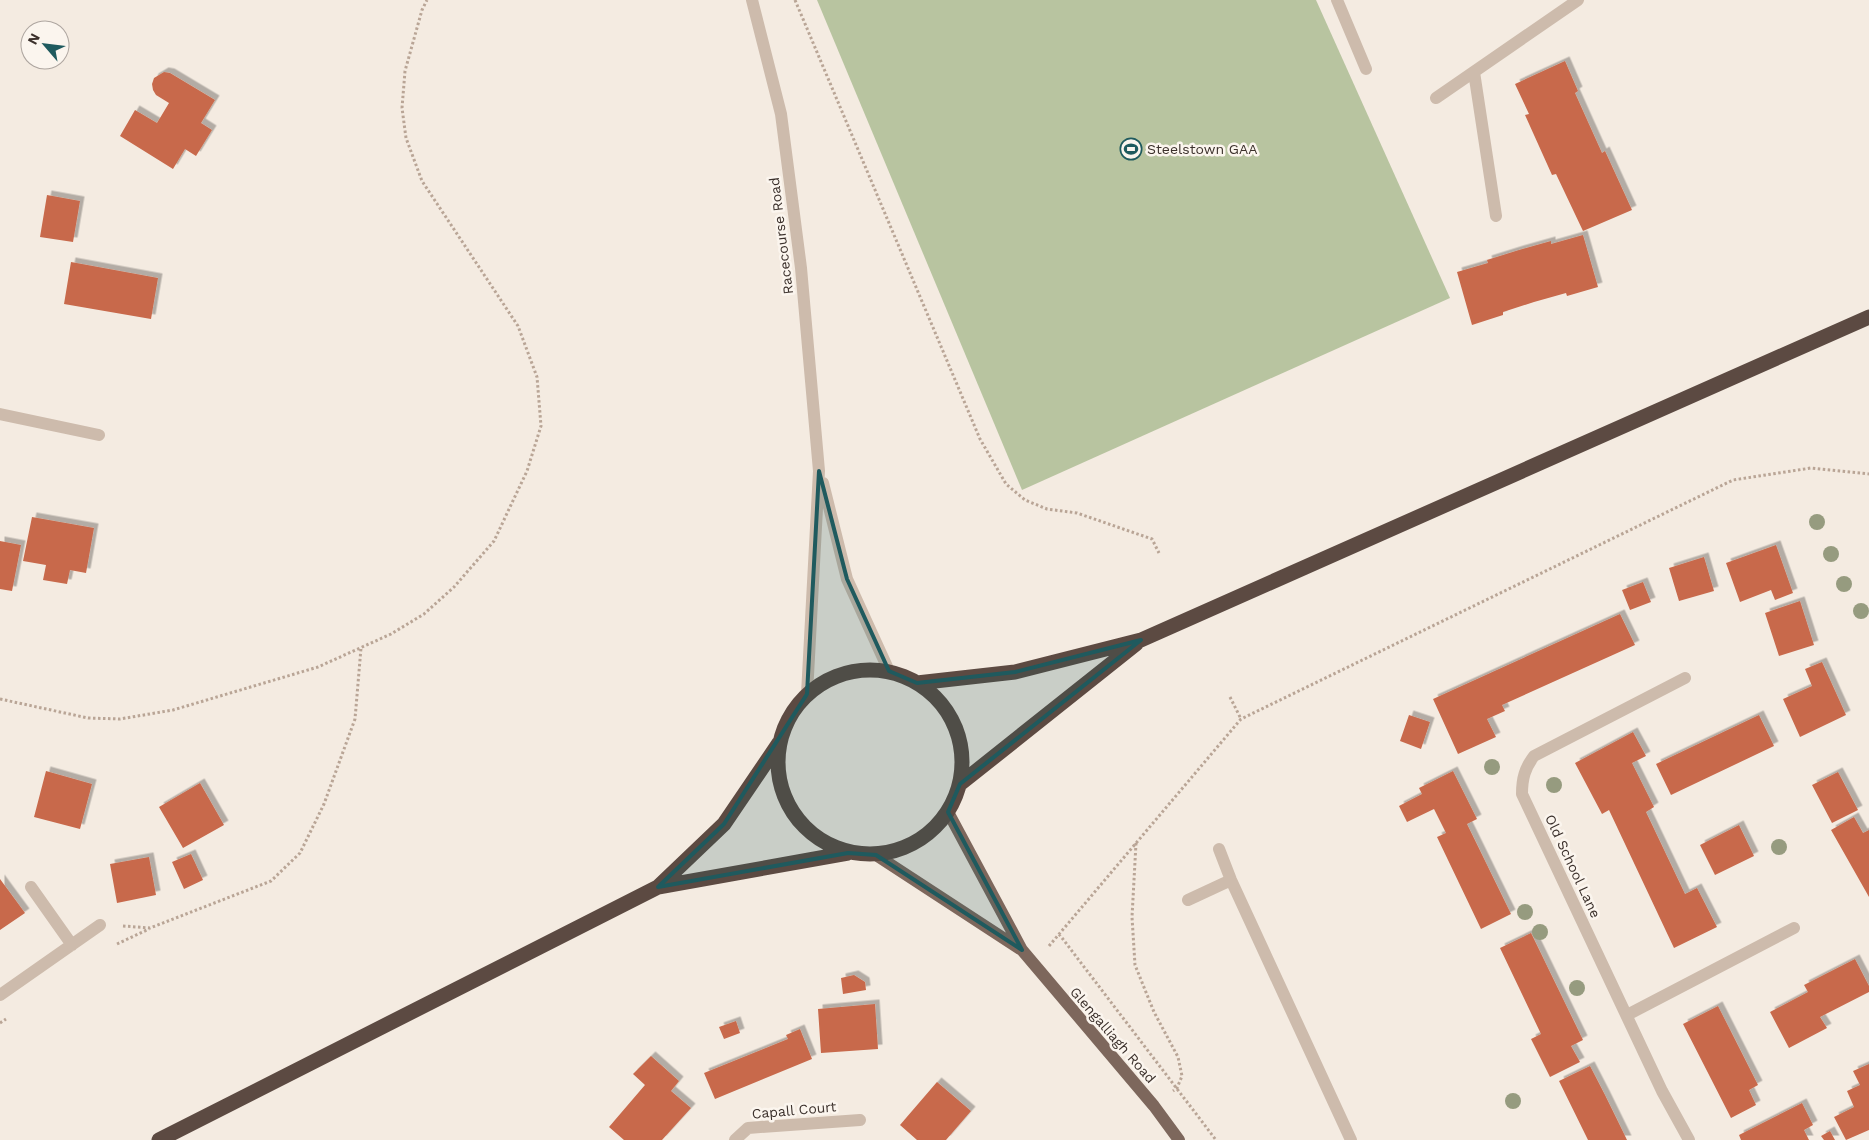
<svg xmlns="http://www.w3.org/2000/svg" width="1869" height="1140" font-family="'Work Sans',sans-serif">
	<style>
		.green { fill: #b8c4a0 }
		.building { fill: #c8694b; filter: url(#shadow) }
		.lines { fill: none; stroke-linecap: round; stroke-linejoin: round }
		.path { stroke: #b9a596; stroke-width: 3; stroke-dasharray: 2.5 2.5; stroke-linecap: butt }
		.minor { stroke: #cdbbac; stroke-width: 12 }
		.major { stroke: #7d675c; stroke-width: 12 }
		.highway { stroke: #5c4a42; stroke-width: 15 }
		.tree { fill: #969b7f }
		.marked { fill: #1f5a5e; fill-opacity: 0.2; stroke: #1f5a5e; stroke-width: 4; stroke-linejoin: round }
		.labels { text-anchor: middle; stroke-width: 5; stroke-linejoin: round; paint-order: stroke }
		.poi-label { font-size: 14px; fill: #3b302b; stroke: #fbf5ee; text-anchor: start }
		.street-label { font-size: 14px; fill: #3b302b; stroke: #fbf5ee }
	</style>
	<defs>
		<filter id="shadow"><feDropShadow dx="4.5" dy="-4.5" stdDeviation="0" flood-color="#0004"/></filter>
	</defs>
	<rect width="100%" height="100%" fill="#f4ebe1"/>
	<path class="green" d="M817,0H1316L1450,298L1022,490Z"/>
	<path class="building" d="M1565,61L1578,91L1575,93L1588,122L1602,153L1605,151L1632,210L1583,231L1556,174L1552,175L1525,115L1529,114L1515,84Z
		M164,72L170,73L215,100L201,123L212,130L196,156L185,149L173,169L120,136L135,110L157,123L169,103L156,95L153,90L152,84L154,78Z
		M47,195L80,201L73,242L40,237Z
		M1583,235L1598,287L1567,296L1566,293L1534,302L1503,312V315L1472,325L1457,272L1488,263L1487,260L1519,250L1551,241V244Z
		M71,262L158,278L151,319L64,304Z
		M32,517L94,528L86,573L70,570L67,584L43,580L46,565L23,561Z
		M0,541L21,545L12,591L0,589Z
		M1776,545L1793,593L1775,600L1771,590L1740,602L1726,563Z
		M1704,557L1714,591L1679,601L1669,568Z
		M1643,582L1651,602L1630,610L1622,590Z
		M1800,601L1814,645L1779,656L1765,613Z
		M1620,614L1635,645L1502,705L1505,711L1487,719L1496,737L1458,754L1433,699Z
		M1822,662L1846,715L1800,737L1783,699L1812,686L1805,669Z
		M1409,715L1430,722L1421,749L1400,741Z
		M1759,715L1774,746L1671,795L1656,764Z
		M1633,732L1646,756L1632,763L1654,807L1646,812L1685,894L1697,888L1717,927L1674,948L1609,810L1602,814L1575,763Z
		M46,771L92,784L80,829L34,817Z
		M1453,771L1477,819L1467,824L1511,914L1481,929L1437,837L1446,833L1434,809L1407,822L1399,806L1422,794L1419,788Z
		M1838,772L1858,810L1832,823L1812,785Z
		M200,783L224,825L183,848L159,807Z
		M1854,817L1863,833L1869,830V897L1831,830Z
		M1739,825L1754,856L1715,875L1700,845Z
		M191,854L203,880L184,889L172,862Z
		M149,857L156,895L117,903L110,864Z
		M0,879L25,913L0,930Z
		M1531,933L1583,1040L1571,1046L1580,1062L1550,1077L1531,1039L1541,1034L1500,948Z
		M1855,959L1869,986V992L1820,1017L1827,1028L1789,1048L1770,1012L1808,992L1804,985Z
		M854,975L865,982L866,990L843,994L841,978Z
		M875,1004L878,1049L821,1053L818,1009Z
		M1718,1006L1758,1085L1749,1090L1756,1105L1731,1118L1683,1024Z
		M736,1021L740,1033L724,1039L719,1027Z
		M800,1029L812,1059L715,1099L704,1073L788,1039L786,1035Z
		M651,1056L679,1081L671,1091L691,1108L662,1140H624L609,1127L645,1085L633,1074Z
		M1869,1064V1130L1846,1140L1834,1117L1854,1107L1847,1091L1860,1085L1853,1071Z
		M1590,1066L1605,1095L1627,1140H1588L1559,1081Z
		M937,1082L971,1111L946,1140H917L900,1125Z
		M1802,1103L1813,1125L1804,1130L1809,1140H1741L1739,1135Z
		M1830,1131L1835,1140H1824L1821,1136Z"/>
	<g class="lines">
		<path class="path" d="M795,0L980,439L1006,484L1025,500L1047,509L1077,513L1152,539L1159,553
			M1230,697L1241,719
			M0,699L88,718L120,719L173,710L318,667L391,634L424,614L454,587L494,541L527,471L541,426L537,377L518,326L422,181L406,138L402,108L405,71L422,10L427,0
			M1136,843L1132,917L1135,965L1154,1012L1178,1057L1182,1076L1177,1088L1173,1091
			M123,926L150,928L271,881L300,853L324,804L355,719L361,648
			M1059,934L1216,1140
			M117,944L149,929
			M1049,946L1241,719L1733,480L1811,468L1869,474
			M0,1023L6,1019"/>
		<path class="minor" d="M752,0L781,114L801,268L819,471L807,694
			M1337,0L1366,69
			M1474,72L1496,216
			M1436,98L1578,0
			M0,414L99,435
			M823,483L847,579L889,671
			M1685,678L1534,756C1525,768 1522,778 1522,794L1662,1091L1689,1140
			M1219,849L1231,880L1351,1140
			M31,887L72,945
			M1188,900L1231,880
			M0,995L100,925
			M1627,1015L1794,928
			M735,1140L748,1128L860,1120"/>
		<path class="major" d="M948,812L1022,950L1154,1106L1179,1140
			M876,855L1020,949"/>
		<path class="highway" d="M778 762a92 92 0 1 1 184 0a92 92 0 1 1-184 0Z
			M917,683L1015,672L1141,640L1869,317
			M960,784L1136,644
			M658,887L724,824L779,743
			M159,1140L658,887L848,853"/>
	</g>
	<g class="tree">
		<circle cx="1817" cy="522" r="8"/>
		<circle cx="1831" cy="554" r="8"/>
		<circle cx="1844" cy="584" r="8"/>
		<circle cx="1861" cy="611" r="8"/>
		<circle cx="1492" cy="767" r="8"/>
		<circle cx="1554" cy="785" r="8"/>
		<circle cx="1779" cy="847" r="8"/>
		<circle cx="1525" cy="912" r="8"/>
		<circle cx="1540" cy="932" r="8"/>
		<circle cx="1577" cy="988" r="8"/>
		<circle cx="1513" cy="1101" r="8"/>
	</g>
	<path class="marked" d="M819,471L847,579L889,671L917,683L1015,672L1141,640L960,784L948,812L1022,950L876,855L848,853L658,887L724,824L807,694Z"/>
	<defs>
		<g id="stadium-ring" transform="scale(1.125)"><circle r="9.5" fill="#fbf5ee" stroke="#1f5a5e" stroke-width="1.5"/><path d="M0-5a6.5 5 0 1 0 0 10a6.5 5 0 1 0 0-10ZM-3.5-1.8h7v3.6h-7Z" fill="#1f5a5e"/></g>
	</defs>
	<g fill-rule="evenodd">
		<use href="#stadium-ring" x="1131" y="149"/>
	</g>
	<g class="labels">
		<g class="poi-label">
			<text x="1147" y="154">Steelstown GAA</text>
		</g>
		<g class="street-label">
			<text transform="translate(781 236) rotate(-97)" y="5">Racecourse Road</text>
			<text transform="translate(1573 866) rotate(65)" y="5">Old School Lane</text>
			<text transform="translate(1113 1035) rotate(49)" y="5">Glengalliagh Road</text>
			<text transform="translate(794 1110) rotate(-5)" y="5">Capall Court</text>
		</g>
	</g>
	<g transform="translate(45 45) rotate(298)"><circle r="24" fill="#fbf5ee" stroke="#aea6a0"/>
	<path d="M0-4L9 19L0 12L-9 19Z" fill="#1f5a5e"/>
	<text y="-8" font-size="14" font-weight="bold" text-anchor="middle" fill="#3b302b">N</text>
	</g>
</svg>
